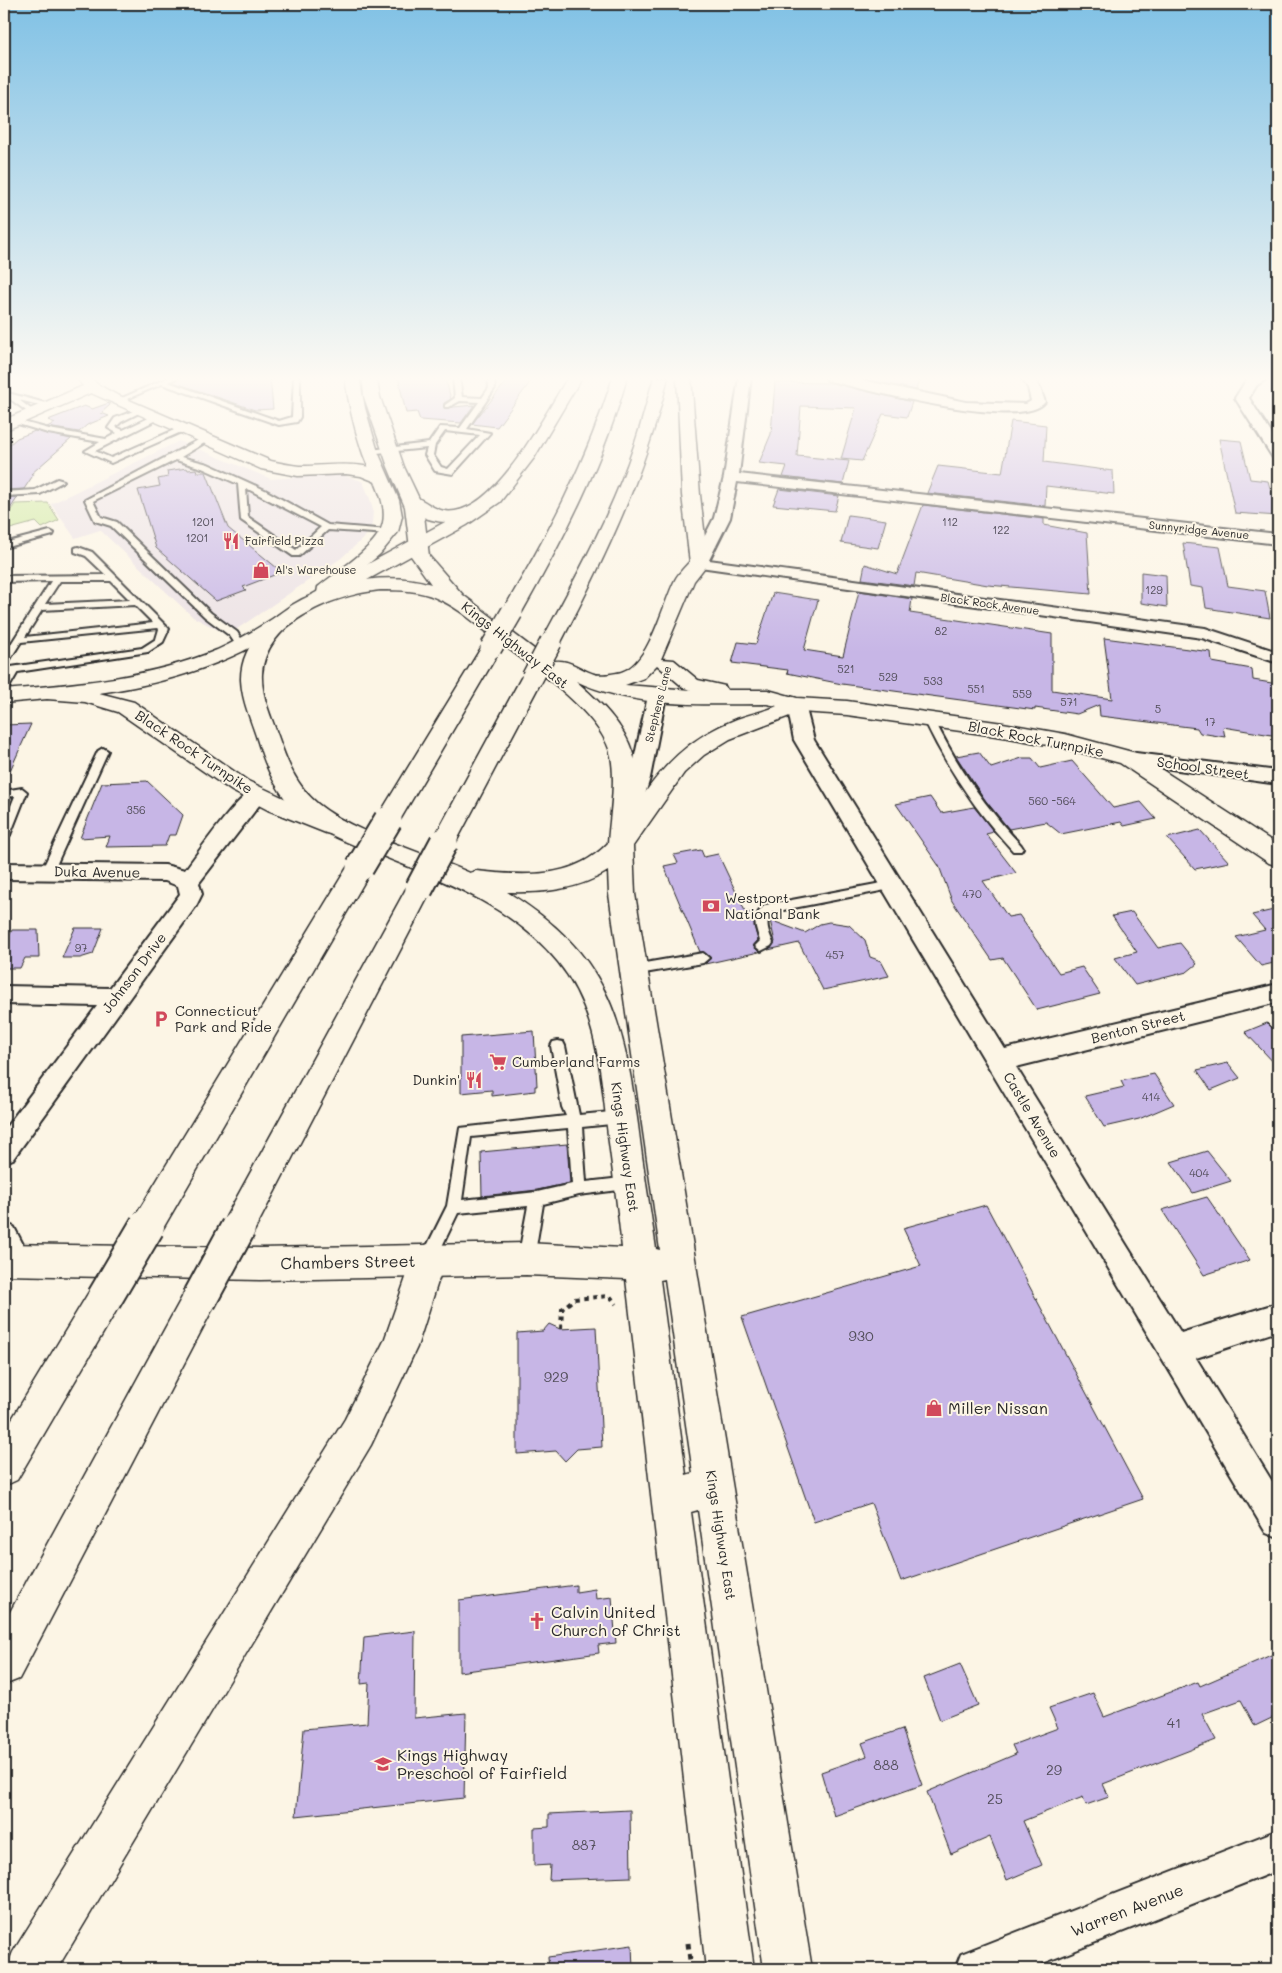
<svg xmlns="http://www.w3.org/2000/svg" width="1282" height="1973" font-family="Mali,sans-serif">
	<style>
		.built { fill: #ece2e5 }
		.green { fill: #cfe99f; stroke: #7d8a65 }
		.building { fill: #c7b6e6; stroke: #2b2b2b }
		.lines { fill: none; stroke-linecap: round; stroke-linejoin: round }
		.lane-casing { stroke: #2b2b2b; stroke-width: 4 }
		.street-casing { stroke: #2b2b2b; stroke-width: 4 }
		.secondary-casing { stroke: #2b2b2b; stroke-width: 3 }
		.primary-casing { stroke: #2b2b2b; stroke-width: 3 }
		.highway-casing { stroke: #2b2b2b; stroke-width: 3 }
		.path-far1 { stroke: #2b2b2b; stroke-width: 4; stroke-dasharray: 4.5 4.5; stroke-linecap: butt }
		.path { stroke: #2b2b2b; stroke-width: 5; stroke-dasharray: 5.5 5.5; stroke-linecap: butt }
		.lane { fill: #fcf5e5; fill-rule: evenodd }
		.street { fill: #fcf5e5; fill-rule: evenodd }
		.secondary { fill: #fcf5e5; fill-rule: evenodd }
		.primary { fill: #fcf5e5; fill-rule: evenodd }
		.highway { fill: #fcf5e5; fill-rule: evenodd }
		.highway-bridge-far2-casing { stroke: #2b2b2b; stroke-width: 24; stroke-linecap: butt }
		.highway-bridge-far1-casing { stroke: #2b2b2b; stroke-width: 31; stroke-linecap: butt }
		.highway-bridge-casing { stroke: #2b2b2b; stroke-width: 38; stroke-linecap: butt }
		.highway-bridge-far2 { stroke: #fcf5e5; stroke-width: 21 }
		.highway-bridge-far1 { stroke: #fcf5e5; stroke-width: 27 }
		.highway-bridge { stroke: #fcf5e5; stroke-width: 34 }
		.labels { text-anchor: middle; stroke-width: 4; stroke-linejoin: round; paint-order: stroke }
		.number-label { font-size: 11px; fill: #524e5a }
		.far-street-label { font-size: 11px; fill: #2b2b2b; stroke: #fcf5e5 }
		.far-poi-label { font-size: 11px; fill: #2b2b2b; stroke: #fcf5e5; text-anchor: start }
		.street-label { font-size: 14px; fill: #2b2b2b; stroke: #fcf5e5 }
		.poi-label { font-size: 14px; fill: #2b2b2b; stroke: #fcf5e5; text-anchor: start }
		.near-number-label { font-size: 14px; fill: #524e5a }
		.near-street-label { font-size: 16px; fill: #2b2b2b; stroke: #fcf5e5 }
		.near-poi-label { font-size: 16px; fill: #2b2b2b; stroke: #fcf5e5; text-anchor: start }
	</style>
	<rect width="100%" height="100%" fill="#fcf5e5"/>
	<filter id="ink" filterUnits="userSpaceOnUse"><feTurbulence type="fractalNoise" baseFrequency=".02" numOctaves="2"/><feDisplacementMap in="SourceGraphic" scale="10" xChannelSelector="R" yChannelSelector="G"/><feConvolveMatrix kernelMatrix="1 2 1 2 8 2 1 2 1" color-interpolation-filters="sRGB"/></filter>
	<g filter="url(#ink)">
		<path class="built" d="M179,441L271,479L339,474L359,480L363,482L370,499L373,510L372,524L365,537L340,559L228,635L193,617L100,530L75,538L51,504Z"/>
		<path class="green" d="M48,503L59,520L42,528L36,522L10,529L4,524L6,522L4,521L15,504Z"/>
		<path class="building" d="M181,377H270L273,409L255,410L173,382Z
			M398,377H445L451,399L444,403V408L474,405L461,423L420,420L417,412L406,413Z
			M510,377H534L497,427L472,424Z
			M855,377H920L916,390Z
			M775,382L831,383L912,402L907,417L883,414L862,461L841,459L856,408L801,406L797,456L849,461L843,484L783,477L787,466L759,463L771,434Z
			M109,403L110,405L101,413L109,416L87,425L79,432L47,427L55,423L48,420L84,406L92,409Z
			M1011,421L1046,425L1044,462L1113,471L1114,494L1046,486L1045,506L927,493L938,466L1002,473Z
			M35,431L71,439L31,474H34L24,489L4,490V449L17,438Z
			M1219,439L1241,441L1250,479L1268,481L1278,516L1235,513Z
			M187,468L188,470L196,469L197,472H206L228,528L282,572L243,587L246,590L216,601L156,548L138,490L160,486L158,479L168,477L167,471Z
			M779,489L839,496L835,511L773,505Z
			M18,497L4,518V498Z
			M923,505L1044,519V525L1087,533L1091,594L988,585L916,573L914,586L862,579L865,564L897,574Z
			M848,515L886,520L878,548L841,543Z
			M1183,543L1220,547L1228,586L1265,591L1270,618L1206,608L1203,588L1190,586Z
			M1141,572L1166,575L1167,607L1141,603Z
			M859,591L912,599L910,613L1052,634V690L1112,699L1104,638L1211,652L1212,662L1252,669L1253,680L1278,684V736L1223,727L1225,737L1200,733L1197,728L1100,716L1099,705L1077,714L1035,708V710L842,684L787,673L788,670L732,663L738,642L756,644L773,593L818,600L804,650L843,656Z
			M31,724L4,784V725Z
			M979,752L991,768L1022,758H1032L1040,768L1072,761L1113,808L1141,802L1156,819L1124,826L1121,822L1061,834L1046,822L1009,829L985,800L956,756Z
			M147,781L183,815L176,835H169L165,846L106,847L110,836L80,838L102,783Z
			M930,797L941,813L974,807L994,832L986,834L1016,873L983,881L1008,917L1019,915L1059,973L1082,967L1100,994L1037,1010L1003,958L992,960L952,901L939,866L896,804Z
			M1200,830L1229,862L1195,869L1167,838Z
			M701,850L704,857L718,854L745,911L755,915L754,926L758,940L753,946L759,952L705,964L711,958L704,952H700L664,866L678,863L674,855Z
			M1278,909V962L1261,966L1236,937L1265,930L1252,915Z
			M1132,912L1158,948L1180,943L1197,964L1187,972L1135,985L1115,958L1137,952L1112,916Z
			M770,920L805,933L820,924L829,922L849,925L865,940L870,957L881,961L889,976L823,990L799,943L768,950L775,942Z
			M75,928H103L93,954L80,958H62Z
			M12,930H38L39,958H25L20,968H4V946Z
			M1267,1023L1278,1034V1067L1245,1032Z
			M534,1031L537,1086H535V1091L492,1096V1090L461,1093V1037Z
			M1228,1063L1240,1078L1211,1090L1197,1070Z
			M1154,1074L1174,1104L1139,1119L1104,1127L1085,1096L1124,1087L1121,1081Z
			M567,1144L570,1183L537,1190L482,1196L481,1152Z
			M1207,1151L1231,1181L1193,1193L1171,1162Z
			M1207,1197L1250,1260L1204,1275L1162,1210Z
			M986,1205L1143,1499L901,1581L871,1503L814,1522L742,1317L921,1266L903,1228Z
			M549,1324L560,1329L596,1327L602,1447L577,1449L565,1461L556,1451L517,1454V1333L543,1331Z
			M576,1585V1592L595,1589L596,1599L612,1597L616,1643L598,1645L599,1653L459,1672V1600Z
			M415,1631L414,1718L466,1713L464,1798L296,1816L304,1729L367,1723L369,1683L361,1684L364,1637Z
			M1278,1652V1715L1255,1726L1241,1700L1202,1714L1216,1740L1103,1784L1109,1797L1086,1805L1083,1797L1023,1821L1042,1865L1007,1880L990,1837L951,1854L927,1792L1016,1754L1012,1745L1058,1728L1049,1708L1093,1693L1104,1717L1198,1682L1200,1686Z
			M960,1664L978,1705L940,1720L924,1678Z
			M902,1729L922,1785L834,1816L821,1772L867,1756L862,1743Z
			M630,1810L631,1877L549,1880L550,1865L534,1866V1828L549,1827V1814Z
			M632,1945L633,1969H549L548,1957Z"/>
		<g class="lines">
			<g class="lane-casing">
				<path id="lane" d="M170,377H179L168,382L279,421L292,417L294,377H300V417L297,422L279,425L162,384L120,402L115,401Z
					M453,377H459L462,397L482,398L489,388L488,377H494L495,388L467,429L490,433L453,474L435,471L425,455L427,448L367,454V450H370L429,443L440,427L460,428L479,402L460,401L449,407H445V405L455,398ZM445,431L480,435L448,469L441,467L433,455L435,445Z
					M8,393L49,404L50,405L47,407L19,400L35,412L29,413L6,396V394Z
					M141,408L143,409V411L121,422L116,427L123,430L155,415L162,417L95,451L111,458L181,427L188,429L111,463L85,451L100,442L48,433L8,421L12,419L49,429L106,439L117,433L108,428L115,418Z
					M204,437L211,439L181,457L208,464L265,490L328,525L389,530L393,532L389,534L328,530L299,556H293L241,520L238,484L202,468L176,460L93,501L101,517L117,522L211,613L237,632L246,646L241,649L238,648L230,636L205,617L111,526L95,521L85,500ZM246,488L321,527L296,550L248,517Z
					M57,479L64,481L40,494L4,496V492L35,490Z
					M50,531L54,533L53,535L4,548V543Z
					M78,547L92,552L169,629L163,642L148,652L18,672L7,691L4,692V680L7,673L4,674V668L142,648L156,639L159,629L158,628L21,642L7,664L4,665V655L51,581L4,582V576L106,575L86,556L75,552V548ZM60,581H111L130,600L45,604ZM135,605L153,623L25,637L42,610Z
					M929,716L934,719C957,766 985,807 1021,845L1023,848L1021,851H1013C976,811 947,768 924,719Z
					M103,748L108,751L53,872L51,875H43L41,872L98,751Z
					M22,788L27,792L10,835L4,839V823L15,796L4,797V791Z
					M892,881L896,882L898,885L896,888L773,912C763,921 769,932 773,943L771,946L761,951L755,946L760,941C755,924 751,918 765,905Z
					M703,953L709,958L703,963L633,975L627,970L633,965Z
					M558,1041L563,1042L565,1046L579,1115L621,1111L626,1113L628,1117L626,1121L621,1123L582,1127L586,1182L630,1177L635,1178L637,1183L635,1188L579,1195L543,1204L534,1259L531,1264L526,1266L521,1264L518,1259L528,1206L458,1213L433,1265L428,1267L423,1265L420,1260L447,1206L460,1128L566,1116L562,1107L551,1046L553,1042ZM568,1128L572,1184L537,1192L462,1200L471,1137Z"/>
			</g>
			<g class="street-casing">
				<path id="street" d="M739,377H751L739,474L1278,534V544L737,482L730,518L709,560L1205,628L1278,652V663L1202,638L693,566L691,563L714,518L724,477Z
					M826,377H847L966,402L1026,404L1031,401L1028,388L1021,377H1033L1040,388L1045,402C1022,432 863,389 827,380Z
					M1253,377H1270L1257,385L1249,398L1278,444V459L1273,458L1235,398L1247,379Z
					M657,690L664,692L666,696L650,778L635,827L632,832L625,834L618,832L615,827L630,778L648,696L650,692Z
					M796,699L803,701L805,705L814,740L1005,1049L1278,984V1002L1016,1067L1181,1333L1278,1303V1331L1196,1358L1278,1491V1538L1266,1533L794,740L787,705L789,701Z
					M1128,752L1278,771V784L1121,762L1118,758L1121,754Z
					M257,788L264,790L267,795L199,883L202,894L196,906L13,1159L4,1163V1130L97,1006L4,1004V986L110,988L180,894L178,886L165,881L4,879V863L165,865L185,870C199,852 238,794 257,788Z
					M4,1223L14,1227L31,1260L27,1270L17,1273L7,1270L4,1264Z
					M1278,1830V1870L1028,1969H955L961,1954Z"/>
			</g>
			<g class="secondary-casing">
				<path id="secondary" d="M76,377H91L97,384L115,394L271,461C280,463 290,465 299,466C322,467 374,457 389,479L387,483L381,484L361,476L346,474L298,476L261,469L91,393L4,431V420L83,386Z
					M287,612L294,614L297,618L294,622C231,663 174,682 99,693L134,702L248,781L284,798L344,821L347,827L344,833L335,835L326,833L268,810L232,791L118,712L85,702L47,699L4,703V690C76,684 150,678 217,650C239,640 260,627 280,614Z"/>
			</g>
			<g class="primary-casing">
				<path id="primary" d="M345,377H359L365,408L378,452L399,500L402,516L398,532L380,554L345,584C374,577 403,576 431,584L411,556L405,507L388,467L364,397L363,381L365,378L371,377L377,381L380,397L404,467L423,507L429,556L463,595L551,662C567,657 580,670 594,674C600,676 611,674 617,673C649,669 662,605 675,580C679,572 687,565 692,559H706L708,563L694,581L661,659L674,660L698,680L725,686L727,690H768L797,698L847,701L1003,723L1065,734L1136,753L1278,845V866L1269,863L1120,763L1064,748L1003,737L847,715L800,712L730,739L704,755L684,773L633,846L635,894L812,1969H764L698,1510L691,1512L754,1969H706L626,1279L526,1275L260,1280L4,1275V1244L260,1248L526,1243L622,1248C618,1210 613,1173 608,1135C601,1075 598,1011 558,962C514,908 447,882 385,857C357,846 326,836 303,817C278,797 266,768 257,739C251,720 242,701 241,680C240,639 282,606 317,593L318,587C335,573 371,550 380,531C393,506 369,474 362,451C354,427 348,402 345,377ZM380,590C399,590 419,590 436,598C460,608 478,626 498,641C531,666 603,714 611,756C616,783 610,815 608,843C573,880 523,876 476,871L470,873C426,853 353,833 318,804C296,786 287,762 278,736C271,716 261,696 262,674C266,620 336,595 380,590ZM657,665L684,688L691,690L625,685L644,678ZM576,681C636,709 703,704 767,704L777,706C764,712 750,714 737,719C688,738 662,766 634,809C634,792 638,770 633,754C624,724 599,701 576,681ZM608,871L609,894L660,1250L656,1249C650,1208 643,1167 638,1125C623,1016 607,953 507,892C543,893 578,890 608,871ZM665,1279L693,1473L686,1475L660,1280Z"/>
			</g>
			<g class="highway-casing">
				<path id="highway" d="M568,377H582L534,458L500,502L467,525L327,602H313L310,598L313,594L445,522C429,521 413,515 403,501L406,497C423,493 432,515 455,511C500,504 545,414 568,377Z
					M613,377H627C604,461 565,536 522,612L519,616H505L502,612C548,535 586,463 613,377Z
					M654,377H668C646,472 606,556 561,642L558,646L551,648L544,646L541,642C575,579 611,515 634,446C642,423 647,400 654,377Z
					M677,377H691L700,495L708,563L706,567H692L690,563L682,495Z
					M491,642L498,644L501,648L400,820L396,826L388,828L380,826L376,820L481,648L484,644Z
					M532,672L539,674L543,678L456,842L453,848L444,850L435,848L432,842L521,678L525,674Z
					M360,858L369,861L373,867L158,1237L147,1241L136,1237L131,1226L136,1215L351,861Z
					M419,880L428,883L432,889L250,1239L238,1243L226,1239L222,1228L226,1217L406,889L410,883Z
					M428,1244L440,1249L445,1260L417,1347L371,1445L57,1969H6L13,1952L345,1419L384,1341L416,1249Z
					M104,1283L116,1287L121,1299L116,1311L17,1480L4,1486V1432L92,1287Z
					M199,1284L211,1288L216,1300L211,1312L19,1679L4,1685V1623L187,1288Z"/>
			</g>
			<path class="path-far1" d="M561,1329L562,1309L574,1299L610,1296L616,1304"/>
			<path class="path" d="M688,1943L691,1969"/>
			<use href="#lane" class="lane"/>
			<use href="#street" class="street"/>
			<use href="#secondary" class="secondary"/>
			<use href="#primary" class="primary"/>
			<use href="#highway" class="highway"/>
			<g class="highway-bridge-far2-casing">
				<path id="highway-bridge-far2" d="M491,648L512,612
					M532,678L551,642"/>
			</g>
			<g class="highway-bridge-far1-casing">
				<path id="highway-bridge-far1" d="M360,867L388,820
					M419,889L444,842"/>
			</g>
			<g class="highway-bridge-casing">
				<path id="highway-bridge" d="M104,1299L147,1226
					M199,1300L238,1228"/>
			</g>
			<use href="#highway-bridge-far2" class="highway-bridge-far2"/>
			<use href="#highway-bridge-far1" class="highway-bridge-far1"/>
			<use href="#highway-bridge" class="highway-bridge"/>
		</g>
	</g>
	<linearGradient id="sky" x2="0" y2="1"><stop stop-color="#80c1e5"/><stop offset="0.58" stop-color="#fefaf3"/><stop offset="1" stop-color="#fefaf3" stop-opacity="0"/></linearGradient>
	<rect width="1282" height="653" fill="url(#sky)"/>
	<defs>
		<g id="restaurant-bare" transform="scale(1.35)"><path d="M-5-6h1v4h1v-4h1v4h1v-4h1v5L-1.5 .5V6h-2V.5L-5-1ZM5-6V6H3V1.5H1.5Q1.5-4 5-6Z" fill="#d1495b" stroke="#fcf5e5" stroke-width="2.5" paint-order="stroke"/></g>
		<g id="shop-bare" transform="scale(1.35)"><path d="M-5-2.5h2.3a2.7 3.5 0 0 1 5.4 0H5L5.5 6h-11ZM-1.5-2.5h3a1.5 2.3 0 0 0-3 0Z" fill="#d1495b" stroke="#fcf5e5" stroke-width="2.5" paint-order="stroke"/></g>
		<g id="bank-bare" transform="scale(1.35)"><path d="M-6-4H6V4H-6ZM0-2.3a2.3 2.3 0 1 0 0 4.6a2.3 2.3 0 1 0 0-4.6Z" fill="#d1495b" stroke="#fcf5e5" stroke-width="2.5" paint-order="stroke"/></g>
		<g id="parking-bare" transform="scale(1.35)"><path d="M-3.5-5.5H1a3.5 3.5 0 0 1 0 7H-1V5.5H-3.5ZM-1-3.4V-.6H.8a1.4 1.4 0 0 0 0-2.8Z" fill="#d1495b" stroke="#fcf5e5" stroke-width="2.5" paint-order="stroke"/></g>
		<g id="supermarket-bare" transform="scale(1.35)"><path d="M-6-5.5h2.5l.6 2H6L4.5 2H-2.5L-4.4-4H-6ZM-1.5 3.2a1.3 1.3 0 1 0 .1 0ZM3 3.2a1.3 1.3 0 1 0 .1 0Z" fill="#d1495b" stroke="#fcf5e5" stroke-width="2.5" paint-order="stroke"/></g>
		<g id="church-bare" transform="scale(1.35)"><path d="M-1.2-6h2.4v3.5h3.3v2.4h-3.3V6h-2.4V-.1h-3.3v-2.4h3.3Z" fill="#d1495b" stroke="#fcf5e5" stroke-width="2.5" paint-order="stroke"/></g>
		<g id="school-bare" transform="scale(1.35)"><path d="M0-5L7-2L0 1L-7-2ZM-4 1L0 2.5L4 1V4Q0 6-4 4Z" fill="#d1495b" stroke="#fcf5e5" stroke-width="2.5" paint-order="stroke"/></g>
	</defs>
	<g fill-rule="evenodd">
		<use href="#restaurant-bare" x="231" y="541"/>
		<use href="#shop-bare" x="261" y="570"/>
		<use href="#bank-bare" x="711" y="906"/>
		<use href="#parking-bare" x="161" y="1019"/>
		<use href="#supermarket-bare" x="498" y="1062"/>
		<use href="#restaurant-bare" x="474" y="1080"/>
		<use href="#shop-bare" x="934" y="1408"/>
		<use href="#church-bare" x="537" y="1621"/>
		<use href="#school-bare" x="383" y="1764"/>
	</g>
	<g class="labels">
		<g class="number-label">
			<text x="203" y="526">1201</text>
			<text x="950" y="526">112</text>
			<text x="1001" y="534">122</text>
			<text x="197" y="542">1201</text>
			<text x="1154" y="594">129</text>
			<text x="941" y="635">82</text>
			<text x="846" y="673">521</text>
			<text x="888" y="681">529</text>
			<text x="933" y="685">533</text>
			<text x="976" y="693">551</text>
			<text x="1022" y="698">559</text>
			<text x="1069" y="706">571</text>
			<text x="1158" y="713">5</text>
			<text x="1210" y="726">17</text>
			<text x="1052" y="805">560 -564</text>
			<text x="136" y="814">356</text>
			<text x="972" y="898">470</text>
			<text x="81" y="952">97</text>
			<text x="835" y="959">457</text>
			<text x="1151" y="1101">414</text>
			<text x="1199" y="1177">404</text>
		</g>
		<g class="far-street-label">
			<text transform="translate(1199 530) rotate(6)" y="4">Sunnyridge Avenue</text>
			<text transform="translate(990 604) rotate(8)" y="4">Black Rock Avenue</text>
			<text transform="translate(658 704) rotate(-76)" y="4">Stephens Lane</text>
		</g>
		<g class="far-poi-label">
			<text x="245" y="545">Fairfield Pizza</text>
			<text x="275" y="574">Al's Warehouse</text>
		</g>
		<g class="street-label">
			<text transform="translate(515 645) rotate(38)" y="5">Kings Highway East</text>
			<text transform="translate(1036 739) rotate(11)" y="5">Black Rock Turnpike</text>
			<text transform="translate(194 752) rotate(34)" y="5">Black Rock Turnpike</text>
			<text transform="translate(1203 768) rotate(8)" y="5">School Street</text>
			<text transform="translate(97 872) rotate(1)" y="5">Duka Avenue</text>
			<text transform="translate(134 973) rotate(-53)" y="5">Johnson Drive</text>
			<text transform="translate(1138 1027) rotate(-14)" y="5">Benton Street</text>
			<text transform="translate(1032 1115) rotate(59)" y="5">Castle Avenue</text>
			<text transform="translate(625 1147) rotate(82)" y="5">Kings Highway East</text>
			<text transform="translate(721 1535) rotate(81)" y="5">Kings Highway East</text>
		</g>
		<g class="poi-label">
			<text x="725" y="903">Westport<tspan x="725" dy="16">National Bank</tspan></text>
			<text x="175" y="1016">Connecticut<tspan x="175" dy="16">Park and Ride</tspan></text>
			<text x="512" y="1067">Cumberland Farms</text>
			<text x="460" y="1085" text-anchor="end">Dunkin'</text>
		</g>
		<g class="near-number-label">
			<text x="861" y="1341">930</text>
			<text x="556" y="1382">929</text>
			<text x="1174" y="1728">41</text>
			<text x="886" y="1770">888</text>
			<text x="1054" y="1775">29</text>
			<text x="995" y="1804">25</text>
			<text x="584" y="1850">887</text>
		</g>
		<g class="near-street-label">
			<text transform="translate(348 1262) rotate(-1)" y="6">Chambers Street</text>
			<text transform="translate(1127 1910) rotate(-21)" y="6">Warren Avenue</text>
		</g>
		<g class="near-poi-label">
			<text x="948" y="1414">Miller Nissan</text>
			<text x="551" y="1618">Calvin United<tspan x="551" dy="18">Church of Christ</tspan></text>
			<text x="397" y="1761">Kings Highway<tspan x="397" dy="18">Preschool of Fairfield</tspan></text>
		</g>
	</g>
	<rect width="1282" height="1973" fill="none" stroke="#fcf5e5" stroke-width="20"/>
	<rect x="10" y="10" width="1262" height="1953" fill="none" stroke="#2b2b2b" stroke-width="2" filter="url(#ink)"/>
</svg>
